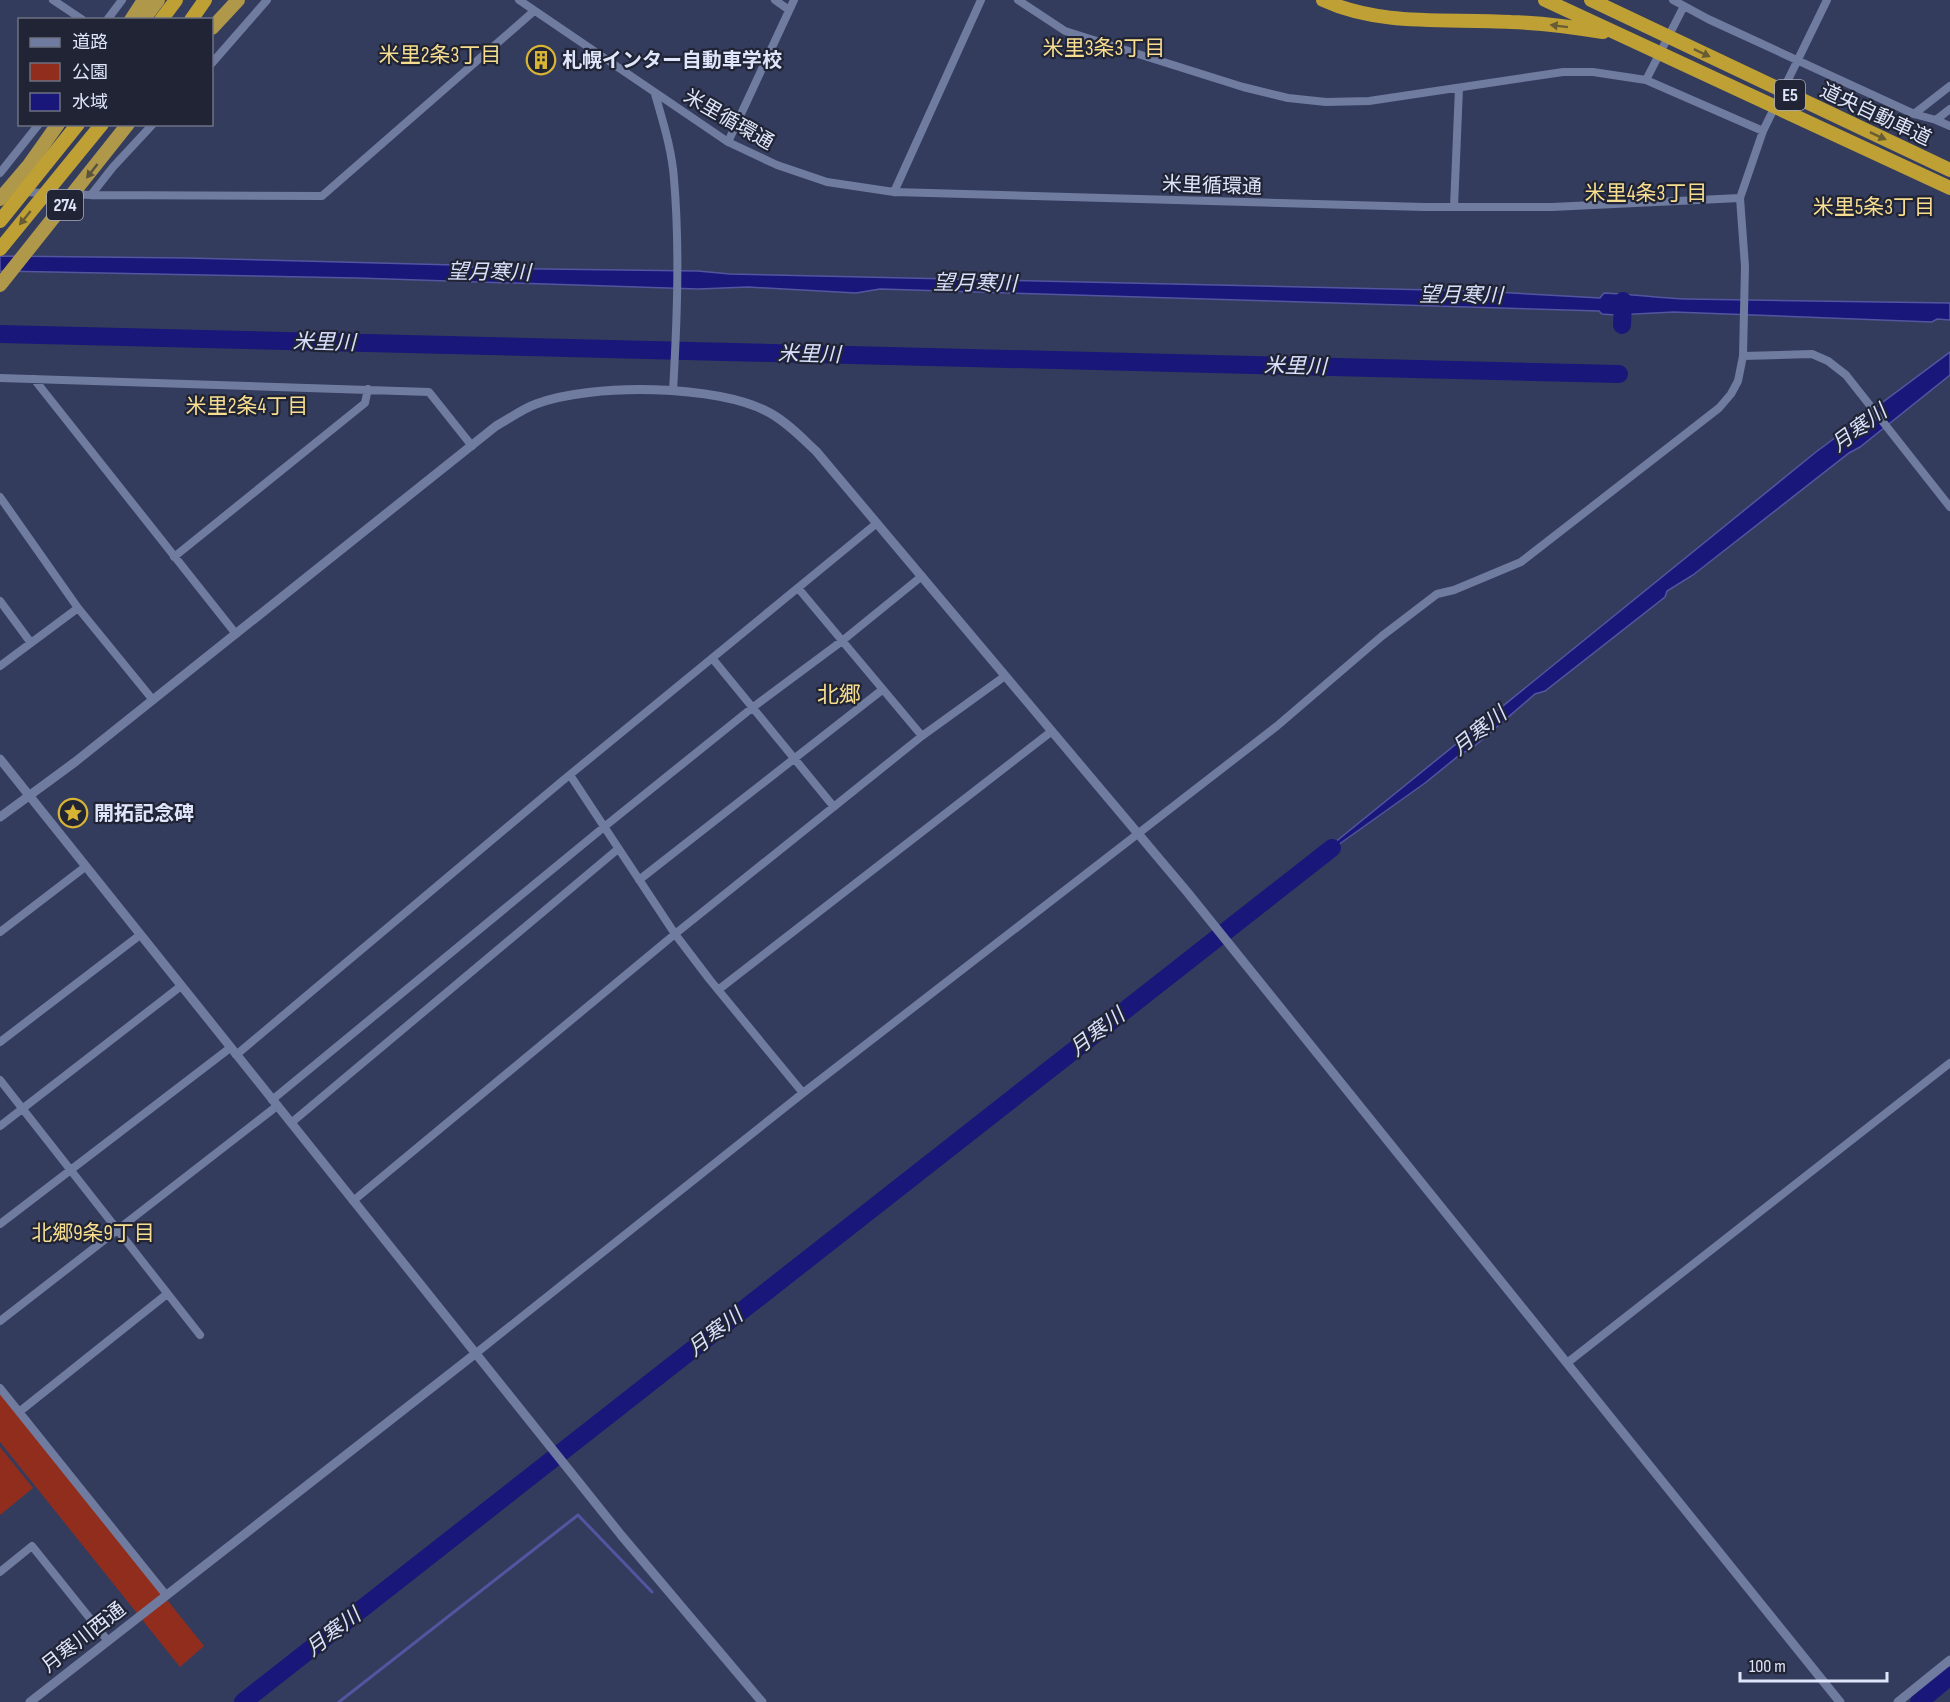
<svg xmlns="http://www.w3.org/2000/svg" width="1950" height="1702" font-family="'Sofia Sans Condensed','Noto Sans JP',sans-serif">
	<style>
		.green { fill: #912d1d }
		.water { fill: #191779; stroke: #5455a0; stroke-width: 1.5 }
		.lines { fill: none; stroke-linecap: round; stroke-linejoin: round }
		.stream { stroke: #5455a0; stroke-width: 3 }
		.river { stroke: #191779; stroke-width: 18 }
		.minor { stroke: #707ba0; stroke-width: 8 }
		.tertiary { stroke: #707ba0; stroke-width: 9 }
		.trunk { stroke: #af984a; stroke-width: 14 }
		.motorway { stroke: #bfa034; stroke-width: 14 }
		.oneway { fill: #685c34 }
		.oneway2 { fill: #59523d }
		.labels { text-anchor: middle; stroke-width: 4.5; stroke-linejoin: round; paint-order: stroke }
		.shield { fill: #202434; stroke: #a6abbf; stroke-width: 1.5 }
		.shield-label { font-size: 18px; font-weight: bold; fill: #dfe5fa }
		.poi-label { font-size: 20px; font-weight: bold; fill: #dfe5fa; stroke: #202434; text-anchor: start }
		.street-label { font-size: 20px; fill: #dfe5fa; stroke: #202434 }
		.neighbourhood-label { font-size: 21px; fill: #f6dd90; stroke: #202434 }
		.water-label { font-size: 21px; font-style: italic; fill: #d8e0fb; stroke: #202434 }
		.quarter-label { font-size: 22px; fill: #f6dd90; stroke: #202434 }
	</style>
	<rect width="100%" height="100%" fill="#343c5d"/>
	<path class="green" d="M0,1392L204,1646L180,1667L0,1442Z
		M0,1447L33,1488L0,1515Z"/>
	<path class="water" d="M0,256L187,258L455,265L479,268L698,271L730,274L1477,291L1600,298L1604,293C1632,294 1659,298 1687,299L1950,303V320L1937,319L1932,322L1674,312L1615,315L1602,314L1599,311L880,289L856,293L748,287L698,289L357,278L0,271Z
		M1950,352V375L1860,447L1849,453L1693,575L1667,591L1665,597L1545,691L1535,694L1471,749L1462,753L1425,783L1286,882L1816,452Z"/>
	<g class="lines">
		<path class="stream" d="M339,1702L578,1515L652,1592"/>
		<path class="river" d="M1622,325L1623,301
			M0,334L1619,374
			M243,1702L1332,848
			M1919,1702L1950,1676"/>
		<path class="minor" d="M53,0L83,20
			M519,0L728,142L777,165L827,182L894,192L1424,207H1552L1740,198L1763,131L1827,0
			M775,0L789,10
			M1018,0L1065,31L1243,87L1288,98L1326,102L1369,101L1563,72H1593L1646,80L1763,131
			M1673,0L1708,19L1914,114L1936,120L1950,126
			M107,20L122,0
			M212,63L267,0
			M1646,80L1684,6
			M655,94C663,122 672,150 674,179C680,249 677,322 673,391
			M1914,114L1950,86
			M1936,120L1950,109
			M728,142L794,0
			M0,173L39,124
			M22,192L91,195L322,196L534,11
			M894,192L981,0
			M91,195L113,167L153,124
			M1454,207L1459,88
			M1743,356L1812,354L1828,361L1846,375L1950,507
			M0,378L429,392L472,446
			M34,379L236,634
			M0,497L78,608L153,700
			M174,557L365,403L368,389
			M798,588L922,736
			M0,601L31,643
			M712,658L834,807
			M0,666L78,608
			M570,775L675,934L710,980L803,1093
			M639,880L882,690
			M0,932L85,867
			M718,990L1052,731
			M0,1042L140,935
			M236,1055L561,782L877,523
			M0,1080L200,1335
			M272,1100L604,827L752,708L842,641L922,576
			M291,1123L618,849
			M0,1126L181,986
			M353,1201L675,934L922,736L1005,676
			M0,1224L230,1048
			M0,1321L277,1106
			M475,1354L803,1093L1277,726L1382,636L1437,594L1454,590L1521,562L1719,408L1731,394L1738,381L1743,356L1745,266L1740,198
			M1567,1363L1950,1063
			M0,1388L166,1595
			M19,1412L167,1294
			M0,1572L32,1546L108,1641"/>
		<path class="tertiary" d="M0,759L621,1535L762,1702
			M0,817L75,762L496,426C509,419 522,409 536,404C591,383 719,384 770,413C788,423 802,438 816,451L1188,893L1840,1702
			M30,1702L475,1354
			M1898,1702L1950,1660"/>
		<path class="trunk" d="M131,20L144,0
			M143,20L158,0
			M212,28L238,0
			M0,199L29,165L58,124
			M0,285L128,124"/>
		<path class="motorway" d="M1323,0C1381,27 1449,18 1511,22C1542,23 1572,27 1603,32
			M1545,0L1950,188
			M1591,0L1950,170
			M161,20L176,0
			M191,20L205,0
			M0,221L78,124
			M0,249L102,124"/>
	</g>
	<defs><path id="oneway-solid" d="M-6-.8H1V-3.2L6.5 0L1 3.2V.8H-6Z" transform="scale(1.5)"/></defs>
	<g class="oneway">
		<use href="#oneway-solid" transform="translate(1559 26) rotate(-173)"/>
		<use href="#oneway-solid" transform="translate(1702 53) rotate(25)"/>
		<use href="#oneway-solid" transform="translate(1878 136) rotate(25)"/>
		<use href="#oneway-solid" transform="translate(25 218) rotate(129)"/>
	</g>
	<use class="oneway2" href="#oneway-solid" transform="translate(92 171) rotate(128)"/>
	<defs>
		<g id="building-ring" transform="scale(1.5)"><circle r="9.5" fill="#202434" stroke="#d8b434" stroke-width="1.5"/><path d="M-4-6H4V6H1V3H-1V6H-4ZM-2.5-4.3h1.7v1.8h-1.7ZM.8-4.3h1.7v1.8H.8ZM-2.5-1h1.7V.8h-1.7ZM.8-1h1.7V.8H.8Z" fill="#d8b434"/></g>
		<g id="sight-ring" transform="scale(1.5)"><circle r="9.5" fill="#202434" stroke="#d8b434" stroke-width="1.5"/><path d="M0-6L1.8-2.2L6-1.7L2.9 1.2L3.7 5.4L0 3.3L-3.7 5.4L-2.9 1.2L-6-1.7L-1.8-2.2Z" fill="#d8b434"/></g>
	</defs>
	<g fill-rule="evenodd">
		<use href="#building-ring" x="541" y="60"/>
		<use href="#sight-ring" x="73" y="813"/>
	</g>
	<g class="labels">
		<g class="shield">
			<rect x="1775" y="80" width="30" height="30" rx="4.5"/>
			<rect x="47" y="190" width="36" height="30" rx="4.5"/>
		</g>
		<g class="shield-label">
			<text x="1790" y="101">E5</text>
			<text x="65" y="211">274</text>
		</g>
		<g class="poi-label">
			<text x="562" y="67">札幌インター自動車学校</text>
			<text x="94" y="820">開拓記念碑</text>
		</g>
		<g class="street-label">
			<text transform="translate(1876 114) rotate(25)" y="7">道央自動車道</text>
			<text transform="translate(729 119) rotate(30)" y="7">米里循環通</text>
			<text transform="translate(1212 185) rotate(2)" y="7">米里循環通</text>
			<text transform="translate(83 1637) rotate(-38)" y="7">月寒川西通</text>
		</g>
		<g class="neighbourhood-label">
			<text x="1104" y="55">米里3条3丁目</text>
			<text x="440" y="62">米里2条3丁目</text>
			<text x="1646" y="200">米里4条3丁目</text>
			<text x="1874" y="214">米里5条3丁目</text>
			<text x="247" y="413">米里2条4丁目</text>
			<text x="93" y="1240">北郷9条9丁目</text>
		</g>
		<g class="water-label">
			<text transform="translate(489 272) rotate(1)" y="7">望月寒川</text>
			<text transform="translate(975 283) rotate(1)" y="7">望月寒川</text>
			<text transform="translate(1461 295) rotate(1)" y="7">望月寒川</text>
			<text transform="translate(324 342) rotate(1)" y="7">米里川</text>
			<text transform="translate(809 354) rotate(1)" y="7">米里川</text>
			<text transform="translate(1295 366) rotate(1)" y="7">米里川</text>
			<text transform="translate(1859 428) rotate(-37)" y="7">月寒川</text>
			<text transform="translate(1479 731) rotate(-39)" y="7">月寒川</text>
			<text transform="translate(1097 1032) rotate(-38)" y="7">月寒川</text>
			<text transform="translate(715 1332) rotate(-38)" y="7">月寒川</text>
			<text transform="translate(333 1632) rotate(-38)" y="7">月寒川</text>
		</g>
		<g class="quarter-label">
			<text x="839" y="702">北郷</text>
		</g>
	</g>
	<rect x="18" y="18" width="195" height="108" fill="#202434" stroke="#6c7183" stroke-width="1.5"/>
	<rect x="30" y="38" width="30" height="9" fill="#707ba0" stroke="#6c7183" stroke-width="1.5"/>
	<text x="72" y="48" font-size="18" fill="#dfe5fa">道路</text>
	<rect x="30" y="63" width="30" height="18" fill="#912d1d" stroke="#6c7183" stroke-width="1.5"/>
	<text x="72" y="78" font-size="18" fill="#dfe5fa">公園</text>
	<rect x="30" y="93" width="30" height="18" fill="#191779" stroke="#6c7183" stroke-width="1.5"/>
	<text x="72" y="108" font-size="18" fill="#dfe5fa">水域</text>
	<path d="M1740 1672v9h147v-9" fill="none" stroke="#dfe5fa" stroke-width="3"/>
	<text x="1749" y="1672" font-size="18" fill="#dfe5fa" stroke="#202434" stroke-width="4.5" paint-order="stroke">100 m</text>
</svg>
